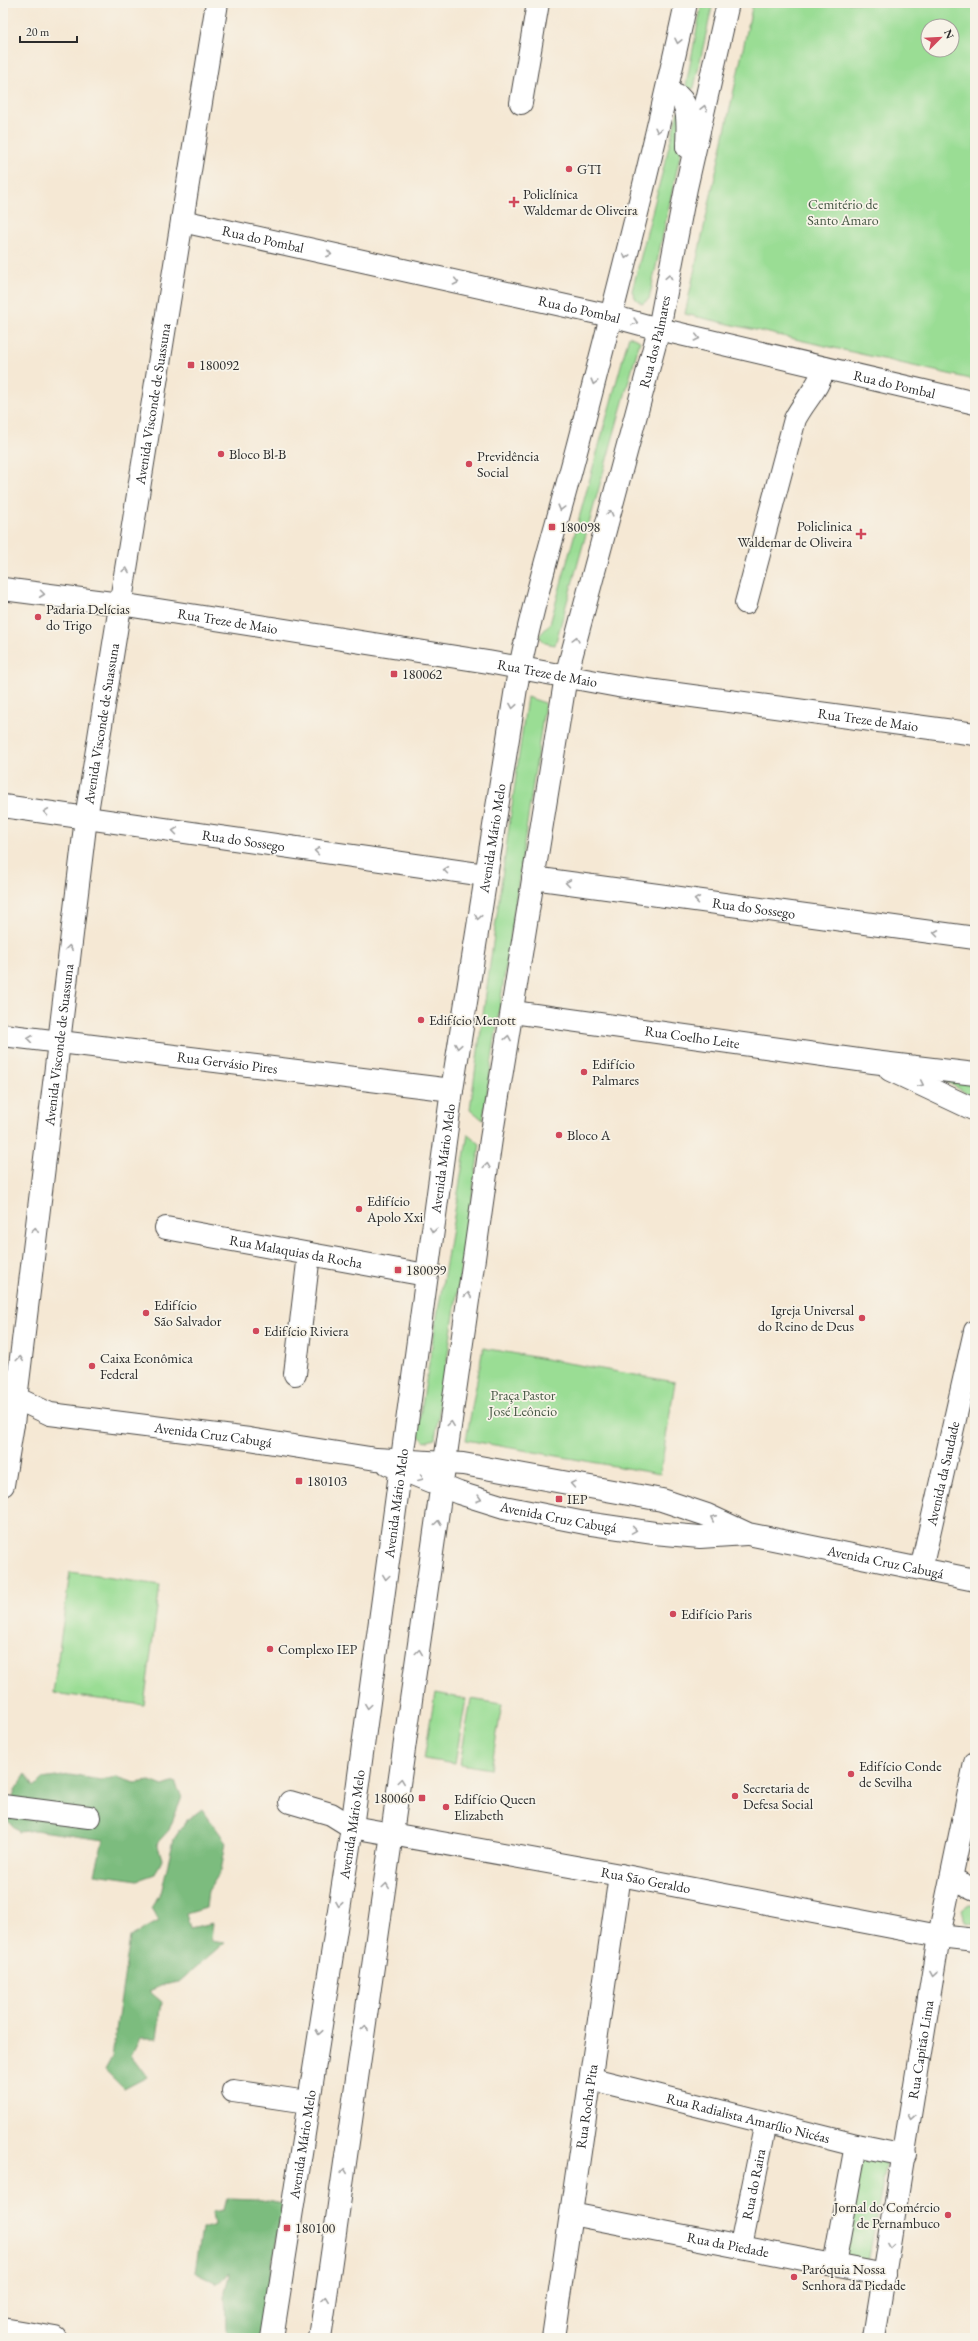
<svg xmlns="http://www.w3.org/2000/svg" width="978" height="2341" font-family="'EB Garamond',serif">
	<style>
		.green { fill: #9add94; stroke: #628460; fill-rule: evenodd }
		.forest { fill: #7bbc7e; stroke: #537454 }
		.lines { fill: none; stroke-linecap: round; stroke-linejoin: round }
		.minor-casing { stroke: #494744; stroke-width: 24 }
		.major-casing { stroke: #494744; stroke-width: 24 }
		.minor { stroke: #fff; stroke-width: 22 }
		.major { stroke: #fff; stroke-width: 22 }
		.oneway { stroke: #a0a0a0 }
		.poi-dot { fill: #d1495b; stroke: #f7f3e8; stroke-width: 1.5 }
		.labels { text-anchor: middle; stroke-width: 3.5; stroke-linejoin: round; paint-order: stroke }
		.poi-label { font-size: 14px; fill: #2b2b2b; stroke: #f7f3e8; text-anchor: start }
		.park-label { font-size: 14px; fill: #475845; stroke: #f7f3e8 }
		.street-label { font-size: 14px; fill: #2b2b2b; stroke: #f7f3e8 }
	</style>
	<rect width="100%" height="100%" fill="#f7f3e8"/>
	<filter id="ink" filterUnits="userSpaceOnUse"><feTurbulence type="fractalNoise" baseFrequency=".025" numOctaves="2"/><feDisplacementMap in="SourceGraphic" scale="8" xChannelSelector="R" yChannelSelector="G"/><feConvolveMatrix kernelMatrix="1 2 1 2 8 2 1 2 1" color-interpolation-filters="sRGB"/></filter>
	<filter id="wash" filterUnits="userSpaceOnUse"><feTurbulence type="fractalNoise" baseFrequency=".012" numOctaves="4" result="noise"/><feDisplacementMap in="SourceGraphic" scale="16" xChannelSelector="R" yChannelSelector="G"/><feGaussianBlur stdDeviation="0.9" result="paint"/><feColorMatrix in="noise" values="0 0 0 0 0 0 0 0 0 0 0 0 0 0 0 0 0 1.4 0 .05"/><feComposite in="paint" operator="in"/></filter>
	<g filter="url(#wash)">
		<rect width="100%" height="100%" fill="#f5e8d4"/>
		<path class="green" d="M702,3H713L694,88L688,91L686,85Z
			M753,3H975V380L685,314ZM928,26H952V50H928Z
			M678,111L689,114L649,299L642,304L636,299L632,291Z
			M629,336L640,341L555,645L545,643L539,636L550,624Z
			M527,697L545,703L483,1120L470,1109Z
			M938,1077L975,1082V1098Z
			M468,1134L480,1144L435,1439L425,1442L417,1434Z
			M483,1348L675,1382L660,1474L466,1440Z
			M70,1572L160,1585L144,1705L53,1693Z
			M435,1693L466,1699L455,1764L424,1759Z
			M471,1699L502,1704L491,1769L460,1764Z
			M969,1905L975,1906V1924L965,1922L962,1910Z
			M863,2155L887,2160L867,2267L843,2262Z"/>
		<path class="forest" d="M26,1774L34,1787L42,1779L70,1775L101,1780L117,1777L135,1783L150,1781L163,1786L175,1782L182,1797L169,1830L157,1843L162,1859L155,1874L138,1880L95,1874L103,1840L35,1830L19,1832L6,1819L15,1790Z
			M202,1809L226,1842L221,1871L208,1891L206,1908L186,1914L190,1928L213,1923L211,1940L225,1942L179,1982L163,1985L149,1991L162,2002L157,2038H140L131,2055L147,2077L124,2089L105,2070L112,2057L130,1937L159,1921L151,1908L161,1892L174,1839L186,1821Z
			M227,2198L257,2199L283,2204L259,2338H232L226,2331L225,2291L230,2272L218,2283L195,2272L202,2229L215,2225L213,2212L224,2210Z"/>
	</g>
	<g filter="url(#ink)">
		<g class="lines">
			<g class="minor-casing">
				<g id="minor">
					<path d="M521,103L538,3"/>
					<path id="s1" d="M182,221L611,316L659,329L975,403"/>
					<path id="s2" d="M3,589L120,604L488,662L618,686L975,734"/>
					<path d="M746,603L795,419C804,401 819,388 824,368"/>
					<path id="s3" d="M3,806L485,875"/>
					<path id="s4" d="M533,878L975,938"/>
					<path id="s5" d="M513,1012L873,1062L975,1074"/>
					<path id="s6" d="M3,1035L452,1090"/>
					<path d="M890,1070L975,1110"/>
					<path id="s7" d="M166,1228L426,1275"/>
					<path d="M295,1374L309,1254"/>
					<path d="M3,1485L13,1424"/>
					<path id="s8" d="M921,1569L975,1331"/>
					<path id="s9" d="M290,1802L331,1814L352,1827L620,1875L939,1936L975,1940"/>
					<path d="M3,1806L89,1817"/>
					<path d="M951,1879L975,1890"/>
					<path id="s10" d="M592,2079L856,2145L905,2155"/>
					<path d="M233,2091L307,2102"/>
					<path id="s11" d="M571,2214L885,2275"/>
					<path id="s12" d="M741,2246L766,2122"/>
					<path d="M834,2265L856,2145"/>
					<path d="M3,2329L56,2338"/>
					<path id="s13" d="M553,2338L620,1875"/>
					<path id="s14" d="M874,2338L939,1936L975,1763"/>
				</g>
			</g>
			<g class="major-casing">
				<g id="major">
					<path d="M667,92C670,94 676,95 679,97C691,107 687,133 687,147"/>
					<path id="s15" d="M3,1398H16L50,1414L249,1439L376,1459L463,1464L662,1500L707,1515L748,1534L975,1580"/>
					<path id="s16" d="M13,1424L86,818L217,3"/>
					<path id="s17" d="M388,1464L459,1493L504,1507L585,1523L654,1533L700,1537L746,1534"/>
					<path id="s18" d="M272,2338L352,1827L452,1090L516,688C531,606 557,525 578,444C616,298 654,151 686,3"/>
					<path id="s19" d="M320,2338L491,1139L566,676L659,329L686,188L728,3"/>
				</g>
			</g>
			<use href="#minor" class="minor"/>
			<use href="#major" class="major"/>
		</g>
		<defs><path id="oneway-chevron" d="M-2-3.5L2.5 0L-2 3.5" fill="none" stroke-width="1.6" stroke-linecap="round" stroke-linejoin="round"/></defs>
		<g class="oneway">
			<use href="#oneway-chevron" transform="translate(678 41) rotate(102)"/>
			<use href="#oneway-chevron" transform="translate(704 108) rotate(-77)"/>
			<use href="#oneway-chevron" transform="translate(658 130) rotate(104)"/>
			<use href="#oneway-chevron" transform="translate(329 254) rotate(12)"/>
			<use href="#oneway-chevron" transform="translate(626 256) rotate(104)"/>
			<use href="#oneway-chevron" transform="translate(669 277) rotate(-79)"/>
			<use href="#oneway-chevron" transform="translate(456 282) rotate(12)"/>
			<use href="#oneway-chevron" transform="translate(635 322) rotate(16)"/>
			<use href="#oneway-chevron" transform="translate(697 338) rotate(13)"/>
			<use href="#oneway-chevron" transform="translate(594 382) rotate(105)"/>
			<use href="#oneway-chevron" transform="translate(561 508) rotate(105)"/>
			<use href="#oneway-chevron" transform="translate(610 513) rotate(-75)"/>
			<use href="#oneway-chevron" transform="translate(126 570) rotate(-81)"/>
			<use href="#oneway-chevron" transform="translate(42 594) rotate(7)"/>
			<use href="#oneway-chevron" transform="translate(576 639) rotate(-75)"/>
			<use href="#oneway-chevron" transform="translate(513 706) rotate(99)"/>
			<use href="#oneway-chevron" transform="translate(46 812) rotate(-172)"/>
			<use href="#oneway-chevron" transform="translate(175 831) rotate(-172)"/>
			<use href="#oneway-chevron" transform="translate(317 851) rotate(-172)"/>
			<use href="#oneway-chevron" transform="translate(446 870) rotate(-172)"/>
			<use href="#oneway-chevron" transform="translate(568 883) rotate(-172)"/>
			<use href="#oneway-chevron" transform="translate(697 900) rotate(-172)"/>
			<use href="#oneway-chevron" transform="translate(478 917) rotate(99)"/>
			<use href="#oneway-chevron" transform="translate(936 933) rotate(-172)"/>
			<use href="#oneway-chevron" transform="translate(69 948) rotate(-83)"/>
			<use href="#oneway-chevron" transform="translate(508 1038) rotate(-80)"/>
			<use href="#oneway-chevron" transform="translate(30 1039) rotate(-172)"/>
			<use href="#oneway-chevron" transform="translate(458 1046) rotate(99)"/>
			<use href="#oneway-chevron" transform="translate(921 1084) rotate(25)"/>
			<use href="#oneway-chevron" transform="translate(487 1166) rotate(-82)"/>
			<use href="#oneway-chevron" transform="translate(35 1230) rotate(-83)"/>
			<use href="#oneway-chevron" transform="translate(433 1230) rotate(98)"/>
			<use href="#oneway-chevron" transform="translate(468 1295) rotate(-82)"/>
			<use href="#oneway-chevron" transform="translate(20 1359) rotate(-83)"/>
			<use href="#oneway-chevron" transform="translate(451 1424) rotate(-82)"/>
			<use href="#oneway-chevron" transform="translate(421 1478) rotate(22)"/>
			<use href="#oneway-chevron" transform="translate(573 1484) rotate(-170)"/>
			<use href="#oneway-chevron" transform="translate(479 1499) rotate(17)"/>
			<use href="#oneway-chevron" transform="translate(713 1518) rotate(-155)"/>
			<use href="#oneway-chevron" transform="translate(438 1523) rotate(-82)"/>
			<use href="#oneway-chevron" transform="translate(634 1530) rotate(9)"/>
			<use href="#oneway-chevron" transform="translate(386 1577) rotate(98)"/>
			<use href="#oneway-chevron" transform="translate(419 1652) rotate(-82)"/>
			<use href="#oneway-chevron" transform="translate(368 1706) rotate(98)"/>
			<use href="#oneway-chevron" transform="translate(401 1781) rotate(-82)"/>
			<use href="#oneway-chevron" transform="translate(386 1886) rotate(-82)"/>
			<use href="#oneway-chevron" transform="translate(339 1904) rotate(99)"/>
			<use href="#oneway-chevron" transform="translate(933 1974) rotate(99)"/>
			<use href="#oneway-chevron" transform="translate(365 2028) rotate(-82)"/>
			<use href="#oneway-chevron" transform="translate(319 2032) rotate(99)"/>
			<use href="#oneway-chevron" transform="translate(911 2117) rotate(99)"/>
			<use href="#oneway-chevron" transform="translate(344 2171) rotate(-82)"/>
			<use href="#oneway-chevron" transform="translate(890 2245) rotate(99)"/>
			<use href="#oneway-chevron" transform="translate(325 2299) rotate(-82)"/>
		</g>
	</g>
	<g class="poi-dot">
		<circle cx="569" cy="169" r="4"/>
		<path d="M512 196h4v4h4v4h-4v4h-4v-4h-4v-4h4z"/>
		<rect x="187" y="361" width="8" height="8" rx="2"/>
		<circle cx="221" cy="454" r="4"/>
		<circle cx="469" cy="464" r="4"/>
		<rect x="548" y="523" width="8" height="8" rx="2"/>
		<path d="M859 528h4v4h4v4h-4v4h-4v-4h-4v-4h4z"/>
		<circle cx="38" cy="617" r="4"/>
		<rect x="390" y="670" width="8" height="8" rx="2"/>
		<circle cx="421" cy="1020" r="4"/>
		<circle cx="584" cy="1072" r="4"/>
		<circle cx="559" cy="1135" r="4"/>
		<circle cx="359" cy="1209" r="4"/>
		<rect x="394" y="1266" width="8" height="8" rx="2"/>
		<circle cx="146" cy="1313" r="4"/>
		<circle cx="862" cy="1318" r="4"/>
		<circle cx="256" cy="1331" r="4"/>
		<circle cx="92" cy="1366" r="4"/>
		<rect x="295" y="1477" width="8" height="8" rx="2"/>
		<rect x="555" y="1495" width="8" height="8" rx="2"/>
		<circle cx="673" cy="1614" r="4"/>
		<circle cx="270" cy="1649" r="4"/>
		<circle cx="851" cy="1774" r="4"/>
		<circle cx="735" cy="1796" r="4"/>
		<rect x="418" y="1794" width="8" height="8" rx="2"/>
		<circle cx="446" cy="1807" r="4"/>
		<circle cx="948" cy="2215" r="4"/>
		<rect x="283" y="2224" width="8" height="8" rx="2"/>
		<circle cx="794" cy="2277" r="4"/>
	</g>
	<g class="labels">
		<g class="poi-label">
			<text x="577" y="174">GTI</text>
			<text x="523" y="199">Policlínica<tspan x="523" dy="16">Waldemar de Oliveira</tspan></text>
			<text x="199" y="370">180092</text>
			<text x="229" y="459">Bloco Bl-B</text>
			<text x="477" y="461">Previdência<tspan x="477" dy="16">Social</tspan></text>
			<text x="852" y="531" text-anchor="end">Policlinica<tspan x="852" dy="16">Waldemar de Oliveira</tspan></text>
			<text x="560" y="532">180098</text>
			<text x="46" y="614">Padaria Delícias<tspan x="46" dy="16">do Trigo</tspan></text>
			<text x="402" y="679">180062</text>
			<text x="429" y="1025">Edifício Menott</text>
			<text x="592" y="1069">Edifício<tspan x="592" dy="16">Palmares</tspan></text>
			<text x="567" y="1140">Bloco A</text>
			<text x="367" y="1206">Edifício<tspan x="367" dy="16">Apolo Xxi</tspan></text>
			<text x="406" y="1275">180099</text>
			<text x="154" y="1310">Edifício<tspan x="154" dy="16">São Salvador</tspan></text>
			<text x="854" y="1315" text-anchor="end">Igreja Universal<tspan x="854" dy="16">do Reino de Deus</tspan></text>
			<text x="264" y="1336">Edifício Riviera</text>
			<text x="100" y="1363">Caixa Econômica<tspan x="100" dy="16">Federal</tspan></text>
			<text x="307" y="1486">180103</text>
			<text x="567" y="1504">IEP</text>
			<text x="681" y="1619">Edifício Paris</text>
			<text x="278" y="1654">Complexo IEP</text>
			<text x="859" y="1771">Edifício Conde<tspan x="859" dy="16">de Sevilha</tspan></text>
			<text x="743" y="1793">Secretaria de<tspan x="743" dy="16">Defesa Social</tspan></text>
			<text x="414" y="1803" text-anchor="end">180060</text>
			<text x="454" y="1804">Edifício Queen<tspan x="454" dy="16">Elizabeth</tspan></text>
			<text x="940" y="2212" text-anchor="end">Jornal do Comércio<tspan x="940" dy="16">de Pernambuco</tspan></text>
			<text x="295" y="2233">180100</text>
			<text x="802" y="2274">Paróquia Nossa<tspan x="802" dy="16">Senhora da Piedade</tspan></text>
		</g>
		<g class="park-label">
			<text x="843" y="209">Cemitério de<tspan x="843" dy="16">Santo Amaro</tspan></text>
			<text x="523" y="1400">Praça Pastor<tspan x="523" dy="16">José Leôncio</tspan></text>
		</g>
		<g class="street-label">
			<text dy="5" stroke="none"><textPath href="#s1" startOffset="83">Rua do Pombal</textPath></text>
			<text dy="5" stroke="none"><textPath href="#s1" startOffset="407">Rua do Pombal</textPath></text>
			<text dy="5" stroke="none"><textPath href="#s19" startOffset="2026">Rua dos Palmares</textPath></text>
			<text dy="5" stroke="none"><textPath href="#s1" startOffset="731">Rua do Pombal</textPath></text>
			<text dy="5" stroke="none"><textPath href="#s16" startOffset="1030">Avenida Visconde de Suassuna</textPath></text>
			<text dy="5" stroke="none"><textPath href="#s2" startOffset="227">Rua Treze de Maio</textPath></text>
			<text dy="5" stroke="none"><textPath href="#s2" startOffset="551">Rua Treze de Maio</textPath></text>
			<text dy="5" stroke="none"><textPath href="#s2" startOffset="875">Rua Treze de Maio</textPath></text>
			<text dy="5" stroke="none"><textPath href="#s16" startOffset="706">Avenida Visconde de Suassuna</textPath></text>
			<text dy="5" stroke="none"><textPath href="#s18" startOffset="1516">Avenida Mário Melo</textPath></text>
			<text dy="5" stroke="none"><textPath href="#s3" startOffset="243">Rua do Sossego</textPath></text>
			<text dy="5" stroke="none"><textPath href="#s4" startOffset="223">Rua do Sossego</textPath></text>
			<text dy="5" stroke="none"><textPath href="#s5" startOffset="181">Rua Coelho Leite</textPath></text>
			<text dy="5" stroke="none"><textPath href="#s16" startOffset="382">Avenida Visconde de Suassuna</textPath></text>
			<text dy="5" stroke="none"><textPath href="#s6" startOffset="226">Rua Gervásio Pires</textPath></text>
			<text dy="5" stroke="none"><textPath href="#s18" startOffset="1192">Avenida Mário Melo</textPath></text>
			<text dy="5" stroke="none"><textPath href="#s7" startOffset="132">Rua Malaquias da Rocha</textPath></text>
			<text dy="5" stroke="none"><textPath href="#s15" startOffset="215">Avenida Cruz Cabugá</textPath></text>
			<text dy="5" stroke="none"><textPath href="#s8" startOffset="98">Avenida da Saudade</textPath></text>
			<text dy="5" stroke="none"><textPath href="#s18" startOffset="844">Avenida Mário Melo</textPath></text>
			<text dy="5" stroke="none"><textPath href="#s17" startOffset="179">Avenida Cruz Cabugá</textPath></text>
			<text dy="5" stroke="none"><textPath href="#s15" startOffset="902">Avenida Cruz Cabugá</textPath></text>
			<text dy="5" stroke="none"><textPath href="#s18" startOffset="520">Avenida Mário Melo</textPath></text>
			<text dy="5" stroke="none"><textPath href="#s9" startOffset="366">Rua São Geraldo</textPath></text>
			<text dy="5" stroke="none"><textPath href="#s14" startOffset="292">Rua Capitão Lima</textPath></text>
			<text dy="5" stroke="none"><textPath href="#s13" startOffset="234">Rua Rocha Pita</textPath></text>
			<text dy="5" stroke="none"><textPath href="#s10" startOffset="161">Rua Radialista Amarílio Nicéas</textPath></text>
			<text dy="5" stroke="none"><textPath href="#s18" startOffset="196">Avenida Mário Melo</textPath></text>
			<text dy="5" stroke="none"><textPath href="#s12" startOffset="63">Rua do Raira</textPath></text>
			<text dy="5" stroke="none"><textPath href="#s11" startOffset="160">Rua da Piedade</textPath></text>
		</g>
	</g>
	<rect width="978" height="2341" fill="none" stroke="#f7f3e8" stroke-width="16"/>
	<g transform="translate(940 38) rotate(66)"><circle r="19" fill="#f7f3e8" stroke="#a5a39c"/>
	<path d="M0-3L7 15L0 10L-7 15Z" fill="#d1495b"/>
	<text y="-6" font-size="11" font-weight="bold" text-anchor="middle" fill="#2b2b2b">N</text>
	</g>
	<path d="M20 36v6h57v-6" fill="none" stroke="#2b2b2b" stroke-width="2"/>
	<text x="26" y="36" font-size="12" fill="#2b2b2b" stroke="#f7f3e8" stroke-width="3" paint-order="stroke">20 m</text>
</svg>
